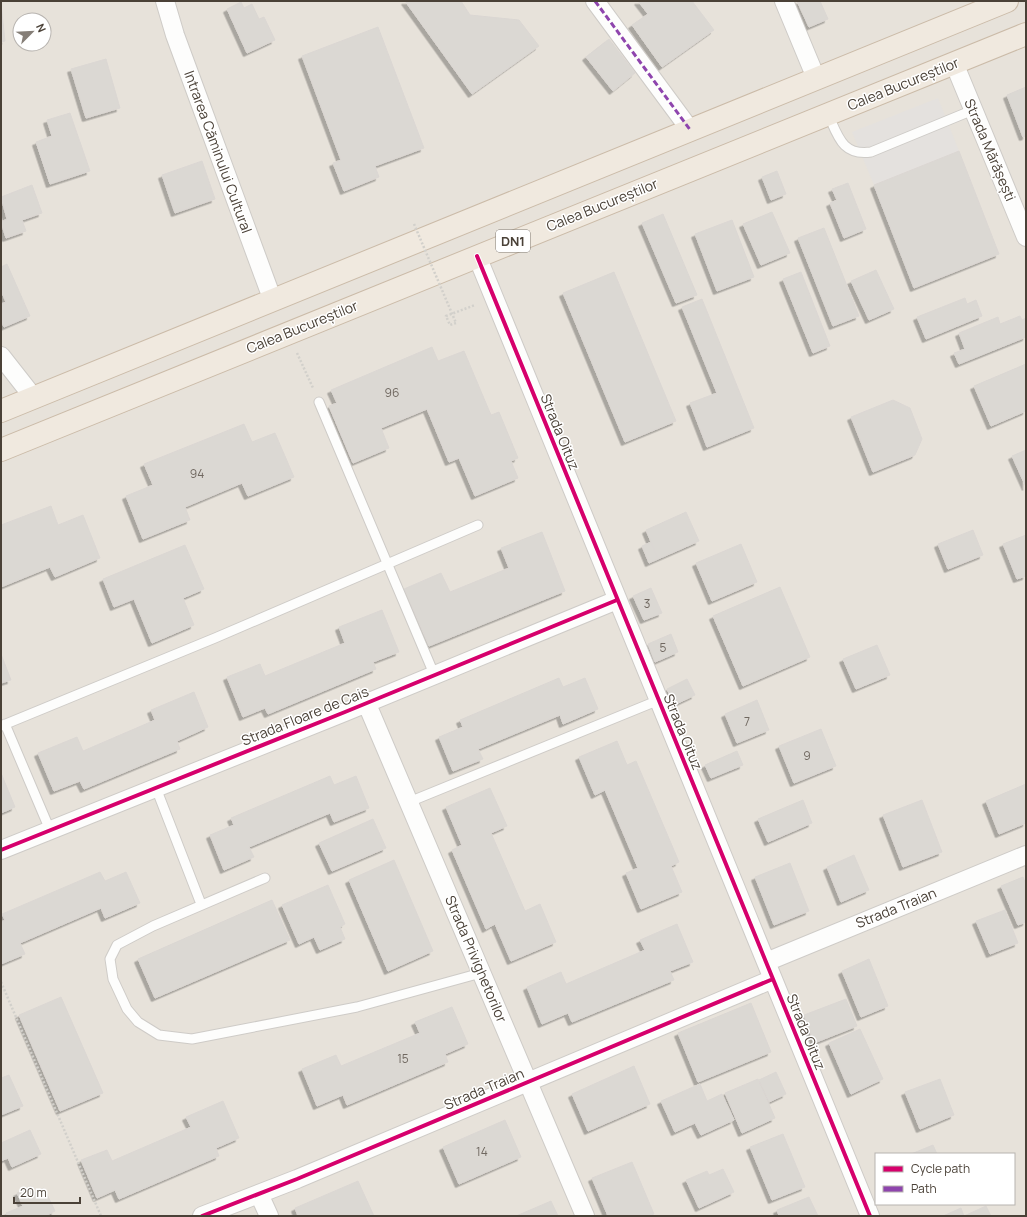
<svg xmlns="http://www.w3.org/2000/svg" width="1027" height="1217" font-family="Manrope,sans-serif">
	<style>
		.residential { fill: #e7e2da; fill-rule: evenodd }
		.parking { fill: #e4e1de }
		.building { fill: #dbd8d3; stroke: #dbd7d3; filter: url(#shadow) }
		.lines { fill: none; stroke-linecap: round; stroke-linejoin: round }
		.service-casing { stroke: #cecbc7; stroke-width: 11 }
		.minor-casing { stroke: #cecbc7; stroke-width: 20 }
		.trunk-casing { stroke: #cbbba8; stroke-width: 24 }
		.path { stroke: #d2d0cb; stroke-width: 2.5; stroke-dasharray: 2 2; stroke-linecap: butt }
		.service { stroke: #fdfdfc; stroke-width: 9 }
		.minor { stroke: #fdfdfc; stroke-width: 18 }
		.trunk { stroke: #f0e9df; stroke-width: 22 }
		.path-bridge { stroke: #d2d0cb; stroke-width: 2.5; stroke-dasharray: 2 2; stroke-linecap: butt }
		.quiet { stroke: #8e44ad; stroke-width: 3; stroke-dasharray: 6 3; stroke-linecap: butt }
		.cycleway-casing { stroke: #fff; stroke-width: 6 }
		.cycleway { stroke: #d6006c; stroke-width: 4 }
		.labels { text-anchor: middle; stroke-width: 3; stroke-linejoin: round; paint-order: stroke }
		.number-label { font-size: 12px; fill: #706860 }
		.shield { fill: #fff; stroke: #807a73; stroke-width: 1 }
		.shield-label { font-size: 13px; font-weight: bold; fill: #4a4137 }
		.street-label { font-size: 14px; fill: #4a4137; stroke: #fff }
	</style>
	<defs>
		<filter id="shadow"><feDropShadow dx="-3.5" dy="3.5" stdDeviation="0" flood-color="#0004"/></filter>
	</defs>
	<rect width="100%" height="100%" fill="#f2f0ed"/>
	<path class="residential" d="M1,1H1026V1216H1ZM20,20H44V44H20ZM876,1154H1014V1204H876Z"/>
	<path class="parking" d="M938,98L959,151L874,185L852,132Z"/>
	<path class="building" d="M405,1H461L470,15L519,20L539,46L472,94Z
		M638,1H692L714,30L662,67L632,25L648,14Z
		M797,1H820L828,19L809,27Z
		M241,2L244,8L252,4L259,19L264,17L275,40L247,53L227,9Z
		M1,3L5,41L1,42Z
		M378,27L424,148L375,166L379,177L344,191L333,163L341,160L302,56Z
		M609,39L635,73L613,91L586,57Z
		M106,59L120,108L86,118L71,69Z
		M1026,87V136L1023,137L1007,95Z
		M70,113L90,171L50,184L36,142L52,136L47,120Z
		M959,151L999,254L914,288L874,185Z
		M202,161L215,199L175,213L162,175Z
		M777,171L786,194L771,200L762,177Z
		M848,183L866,229L844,238L830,203L837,200L832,189Z
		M32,185L42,213L22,220L26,231L6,238L1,222L7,219L1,197Z
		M772,212L790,253L761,265L743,224Z
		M663,214L697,295L676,303L642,223Z
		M732,220L754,277L717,291L695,234Z
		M824,228L859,316L833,326L798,238Z
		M7,264L30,316L4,327L1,321V304L6,302L1,291V267Z
		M876,270L894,309L869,320L851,281Z
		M614,272L676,421L625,442L563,293Z
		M801,272L830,346L813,353L783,279Z
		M965,298L967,304L976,300L982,316L926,339L917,317Z
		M702,299L754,428L707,447L690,403L717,393L682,307Z
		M1020,316L1022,320L1026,318V337L959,364L954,353L965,349L959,333L998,317L1000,324Z
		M432,347L438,361L464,351L491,415L499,412L518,458L511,461L518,478L475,496L459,458L449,462L427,409L381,428L389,448L353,463L329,406L337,403L331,390Z
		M1026,364V411L991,426L974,386Z
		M893,400L910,408L922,439L915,455L873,472L851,417Z
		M244,424L252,442L275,433L294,477L248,496L242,483L185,507L190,520L143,539L126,496L153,485L144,464Z
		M1026,450V487L1012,456Z
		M51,506L58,525L83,515L100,558L55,577L50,567L1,587V525Z
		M686,512L699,541L658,559L646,530Z
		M973,530L983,555L948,569L938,544Z
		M542,532L565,591L429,646L404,589L441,573L450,592L509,568L501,548Z
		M1026,535V576L1017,579L1003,544Z
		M651,542L658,559L649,563L642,546Z
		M741,544L757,582L712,601L696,563Z
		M185,545L204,589L183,598L194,625L152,643L134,599L114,607L103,579Z
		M780,587L810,657L743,686L713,616Z
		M651,588L662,613L644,620L633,596Z
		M382,610L399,652L373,662L376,669L268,714L265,708L243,717L227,677L260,664L265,676L345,643L339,627Z
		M671,634L678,652L655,662L648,644Z
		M877,645L890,675L856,689L843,659Z
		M1,654L11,680L1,683Z
		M559,678L563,687L585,678L598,709L563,724L560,715L478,749L483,759L453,771L439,737L463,727L460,720Z
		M687,679L695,695L674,705L667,689Z
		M194,692L208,727L177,741L180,749L84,789L80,781L54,791L38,753L77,737L83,751L155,720L151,710Z
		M757,700L769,730L737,743L725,714Z
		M821,729L836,766L794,783L779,746Z
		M617,741L627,765L636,761L679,862L671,866L682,892L641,909L626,873L638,868L605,790L595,795L579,757Z
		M737,751L743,765L711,778L705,765Z
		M1,773L15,807L1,813Z
		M330,776L334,785L356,776L369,808L334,822L330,813L249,847L254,857L224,870L210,835L234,825L231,818Z
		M1026,784V823L999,834L986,801Z
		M490,788L507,826L491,833L525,911L540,904L556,942L511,961L495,924L486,929L452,850L462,845L446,807Z
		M803,800L812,823L768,842L758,819Z
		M922,800L942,852L903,867L883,815Z
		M373,819L386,848L332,871L319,843Z
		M854,855L869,890L841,902L827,867Z
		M394,860L433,951L388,971L349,880Z
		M790,863L809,911L774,925L755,877Z
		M100,872L105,881L126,872L140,903L105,918L101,908L20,943L25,954L1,964V922L5,920L2,914Z
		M1023,877L1026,884V922L1018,925L1001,886Z
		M328,885L345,924L340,927L345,939L320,950L314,937L299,944L282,905Z
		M272,900L290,940L155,998L138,959Z
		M1005,910L1018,943L990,954L976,921Z
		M677,924L693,962L670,971L674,980L572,1022L568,1013L542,1024L527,987L561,972L566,984L645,950L640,940Z
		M869,959L888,1006L861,1017L842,971Z
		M61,997L103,1093L60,1111L19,1015Z
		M846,999L857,1026L814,1043L804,1015Z
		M751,1003L771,1052L698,1082L678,1033Z
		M452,1007L468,1044L445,1054L448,1062L347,1105L343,1095L317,1106L302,1069L336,1055L341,1066L420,1033L415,1022Z
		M860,1029L883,1079L851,1094L829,1043Z
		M634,1066L650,1104L588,1131L572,1094Z
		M776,1072L786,1094L769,1102L759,1080Z
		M9,1075L23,1106L1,1115V1078Z
		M758,1079L775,1118L742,1133L725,1093Z
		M940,1079L954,1115L920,1129L905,1092Z
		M700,1084L707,1101L722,1094L734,1120L701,1135L695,1123L675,1132L661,1101Z
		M223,1101L239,1138L216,1148L219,1156L119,1199L115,1190L97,1198L81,1160L107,1150L112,1161L191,1127L186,1117Z
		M505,1120L521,1157L459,1184L443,1147Z
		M30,1130L41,1154L12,1167L8,1158L1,1161V1143Z
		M783,1134L805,1187L772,1200L750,1147Z
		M933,1145L937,1154H911Z
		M632,1162L654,1214L649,1216H608L592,1178Z
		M723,1169L734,1192L699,1208L686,1180L707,1171L709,1175Z
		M358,1181L374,1216H298L295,1208Z
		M31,1186L34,1193L44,1188L55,1211L45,1216H8L6,1213L23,1206L17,1193Z
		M809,1197L818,1216H779L777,1210Z
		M551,1201L558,1216H516Z
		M986,1206L991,1216H943L961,1208L964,1216Z"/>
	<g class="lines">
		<g class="service-casing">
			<path id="service" d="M828,114C838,136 842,156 871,152L973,110
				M319,402L434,674
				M5,724L50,830
				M1,726L215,638L478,525
				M156,788L201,904
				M409,802L659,700
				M265,878L153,926L117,945L110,959L113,979L127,1009L138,1022L159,1035L192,1039L357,1007L481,973"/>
		</g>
		<g class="minor-casing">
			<path id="minor" d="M165,1L175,35L273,301
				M595,1L691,131
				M784,1L816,78
				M954,63L1026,237
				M477,256L870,1216
				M1,356L34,398
				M366,702L585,1216
				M1,850L345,712L617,600
				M766,962L1026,855
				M259,1194L269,1216
				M202,1216L297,1179L773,979"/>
		</g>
		<g class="trunk-casing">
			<path id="trunk" d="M1,411L1007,1
				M1,450L1026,34"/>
		</g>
		<path class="path" d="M456,323L450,325L446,316L475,305
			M297,353L313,388
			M1,982L101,1216"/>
		<use href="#service" class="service"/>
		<use href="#minor" class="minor"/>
		<use href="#trunk" class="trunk"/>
		<path class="path-bridge" d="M414,224L456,323"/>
		<path class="quiet" d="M595,1L691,131"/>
		<g class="cycleway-casing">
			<path id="cycleway" d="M477,256L870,1216
				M1,850L345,712L617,600
				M202,1216L297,1179L773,979"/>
		</g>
		<use href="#cycleway" class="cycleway"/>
	</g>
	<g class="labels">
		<g class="number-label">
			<text x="392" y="397">96</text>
			<text x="197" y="478">94</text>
			<text x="647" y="608">3</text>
			<text x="663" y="652">5</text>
			<text x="747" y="726">7</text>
			<text x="807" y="760">9</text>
			<text x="403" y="1063">15</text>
			<text x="482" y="1156">14</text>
		</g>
		<rect class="shield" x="496" y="230" width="34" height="22" rx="3"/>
		<g class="shield-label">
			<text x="513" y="246">DN1</text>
		</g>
		<g class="street-label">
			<text transform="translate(903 84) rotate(-22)" y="5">Calea Bucureștilor</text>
			<text transform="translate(990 150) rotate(67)" y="5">Strada Mărășești</text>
			<text transform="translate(218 152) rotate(70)" y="5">Intrarea Căminului Cultural</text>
			<text transform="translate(602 205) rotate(-22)" y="5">Calea Bucureștilor</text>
			<text transform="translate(302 327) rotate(-22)" y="5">Calea Bucureștilor</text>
			<text transform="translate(560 432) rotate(68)" y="5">Strada Oituz</text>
			<text transform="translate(305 716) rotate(-22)" y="5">Strada Floare de Cais</text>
			<text transform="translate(683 732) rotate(68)" y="5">Strada Oituz</text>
			<text transform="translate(896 908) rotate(-22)" y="5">Strada Traian</text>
			<text transform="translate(476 959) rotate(67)" y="5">Strada Privighetorilor</text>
			<text transform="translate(806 1032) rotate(68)" y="5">Strada Oituz</text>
			<text transform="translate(484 1089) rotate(-23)" y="5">Strada Traian</text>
		</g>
	</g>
	<rect width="1027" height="1217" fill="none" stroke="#4a4137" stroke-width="4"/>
	<rect x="875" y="1153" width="140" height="52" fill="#ffffff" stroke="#b7b3af"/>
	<rect x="883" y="1166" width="20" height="6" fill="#d6006c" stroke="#b7b3af"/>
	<text x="911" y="1173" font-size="12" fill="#4a4137">Cycle path</text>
	<rect x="883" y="1186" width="20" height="6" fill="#8e44ad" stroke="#b7b3af"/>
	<text x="911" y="1193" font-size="12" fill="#4a4137">Path</text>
	<g transform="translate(32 32) rotate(66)"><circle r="19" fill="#ffffff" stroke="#b7b3af"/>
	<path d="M0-3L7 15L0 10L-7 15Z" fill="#857e77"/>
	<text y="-6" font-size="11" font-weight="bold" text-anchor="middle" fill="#4a4137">N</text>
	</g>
	<path d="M14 1197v6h66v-6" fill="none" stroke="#4a4137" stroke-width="2"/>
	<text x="20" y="1197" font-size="12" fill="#4a4137" stroke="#ffffff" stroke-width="3" paint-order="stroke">20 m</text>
</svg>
